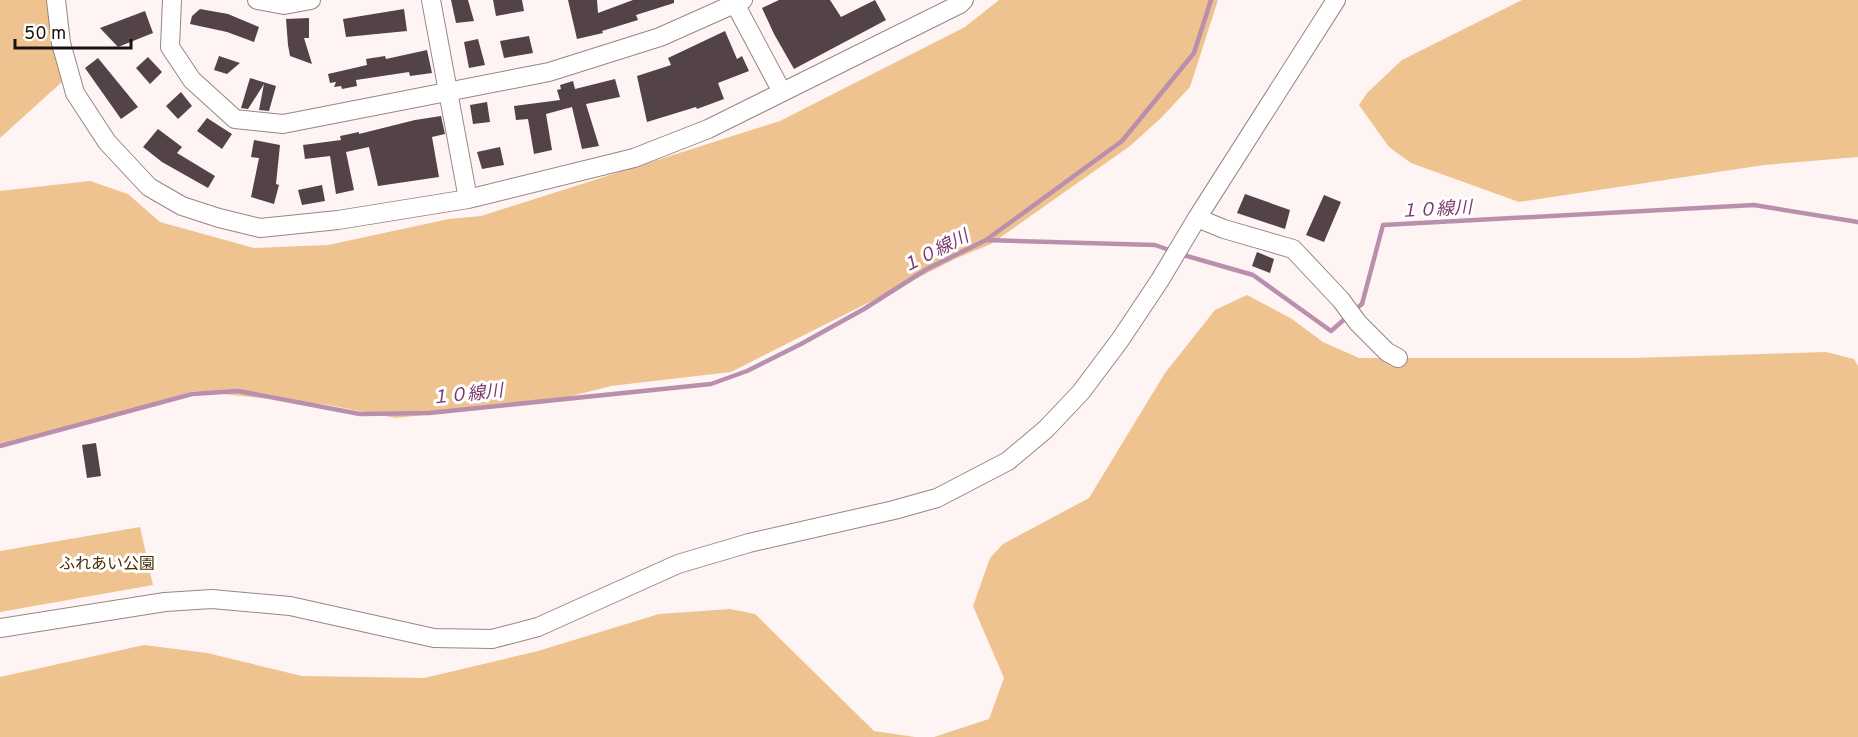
<svg xmlns="http://www.w3.org/2000/svg" width="1858" height="737" font-family="Overpass,'Noto Sans JP',sans-serif">
	<style>
		.green { fill: #eec38f }
		.lines { fill: none; stroke-linecap: round; stroke-linejoin: round }
		.stream { stroke: #b98fad; stroke-width: 4.5 }
		.building { fill: #534247 }
		.minor-casing { stroke: #998583; stroke-width: 20 }
		.minor { stroke: #fff; stroke-width: 18 }
		.labels { text-anchor: middle; stroke-width: 6; stroke-linejoin: round; paint-order: stroke }
		.park-label { font-size: 16px; fill: #4a2d00; stroke: #fff }
		.water-label { font-size: 18px; font-style: italic; fill: #7b386e; stroke: #fff }
	</style>
	<rect width="100%" height="100%" fill="#fdf4f3"/>
	<path class="green" d="M0,0H56L63,81L0,138Z
		M999,0H1218L1190,87L1161,118L1130,146L991,244L957,258L731,372L611,386L556,400L396,418L328,405L194,391L0,447V191L90,181L128,194L160,222L254,248L328,245L449,219L481,216L780,121L965,27Z
		M1522,0H1858V157L1764,165L1519,202L1411,163L1389,147L1359,105L1367,93L1402,60Z
		M1247,295L1292,319L1323,342L1359,358H1632L1826,352L1854,359L1858,366V737H934L989,719L1004,678L973,606L990,558L1003,544L1089,498L1165,373L1215,310Z
		M140,527L153,585L0,612V551Z
		M730,609L755,614L874,731L915,737H0V677L144,645L207,653L302,676L424,678L538,651L659,614Z"/>
	<g class="lines">
		<path class="stream" d="M986,240L1122,141L1194,53L1211,0
			M1180,254L1253,275L1331,331L1347,317
			M1353,311L1362,304L1383,225L1754,205L1858,222
			M0,446L192,394L238,391L360,414L429,413L711,384L747,371L801,344L864,309L927,269L986,240L1155,245L1172,251"/>
	</g>
	<path class="building" d="M451,0H468L474,21L456,23Z
		M493,0H522L524,11L496,16Z
		M568,0H597L598,13L633,0H674V3L636,15L638,20L602,31L603,33L577,39Z
		M779,0H830L841,17L875,0L886,20L794,69L774,34L762,8Z
		M200,9L228,14L259,27L254,42L227,32L190,24L192,16Z
		M404,9L407,31L346,37L343,19Z
		M145,11L153,33L118,47L100,28Z
		M309,18V38H304L312,64L290,56L288,45L286,19Z
		M725,31L737,59L742,56L749,71L718,83L724,99L697,109L696,107L647,122L637,76L671,65L668,58Z
		M529,36L533,53L504,58L500,41Z
		M478,39L485,65L469,68L464,42Z
		M427,50L432,73L410,76L409,72L356,80L357,86L342,89L341,86L334,87L336,82L330,83L328,74L367,65L366,59L385,56L386,59Z
		M219,56L240,63L227,74L214,70Z
		M148,57L162,72L150,84L136,68Z
		M98,58L138,107L121,119L85,68Z
		M250,78L276,86L269,111L259,110L264,84L248,109L241,108Z
		M615,79L620,97L586,104L599,146L582,149L572,107L546,114L552,150L534,154L528,119L516,120L514,106L560,100L557,90L561,89L560,85L573,81L575,89Z
		M181,92L192,106L178,119L166,106Z
		M487,102L490,122L473,124L470,105Z
		M441,116L445,134L432,137L439,177L378,186L369,147L346,152L354,190L336,194L330,156L305,159L303,145L341,140L340,136L359,132V134L415,120Z
		M207,118L232,134L222,149L197,131Z
		M158,129L182,147L177,153L215,176L208,188L162,162L143,147Z
		M254,140L280,145L276,184L279,185L274,204L251,197L259,158L251,157Z
		M500,147L504,165L482,169L477,152Z
		M322,185L325,201L302,205L298,190Z
		M1245,194L1290,210L1285,229L1237,213Z
		M1324,195L1341,202L1324,242L1306,235Z
		M1257,252L1274,259L1270,273L1252,266Z
		M96,443L101,476L87,478L82,445Z"/>
	<g class="lines">
		<g class="minor-casing">
			<path id="minor" d="M56,0L61,43L75,93L107,142L149,187L182,206L219,218L260,228L338,220L468,199L634,158L708,129L960,4L964,0
				M172,0L170,47L192,80L235,119L283,124L549,72L660,37L743,0
				M257,0L284,5L311,0
				M431,0L468,199
				M733,0L782,92
				M1197,218L1224,229L1293,249L1341,300L1358,323L1387,352L1398,358
				M0,628L165,602L212,599L290,606L434,638L492,639L538,627L678,564L749,543L894,510L937,498L1008,461L1046,429L1081,392L1120,340L1160,280L1197,218L1336,0"/>
		</g>
		<use href="#minor" class="minor"/>
	</g>
	<g class="labels">
		<g class="park-label">
			<text x="107" y="569">ふれあい公園</text>
		</g>
		<g class="water-label">
			<text transform="translate(1436 209) rotate(-3)" y="6">１０線川</text>
			<text transform="translate(935 251) rotate(-27)" y="6">１０線川</text>
			<text transform="translate(467 394) rotate(-6)" y="6">１０線川</text>
		</g>
	</g>
	<path d="M15 39v9h116v-9" fill="none" stroke="#191211" stroke-width="3"/>
	<text x="24" y="39" font-size="18" fill="#191211" stroke="#ffffff" stroke-width="4.5" paint-order="stroke">50 m</text>
</svg>
